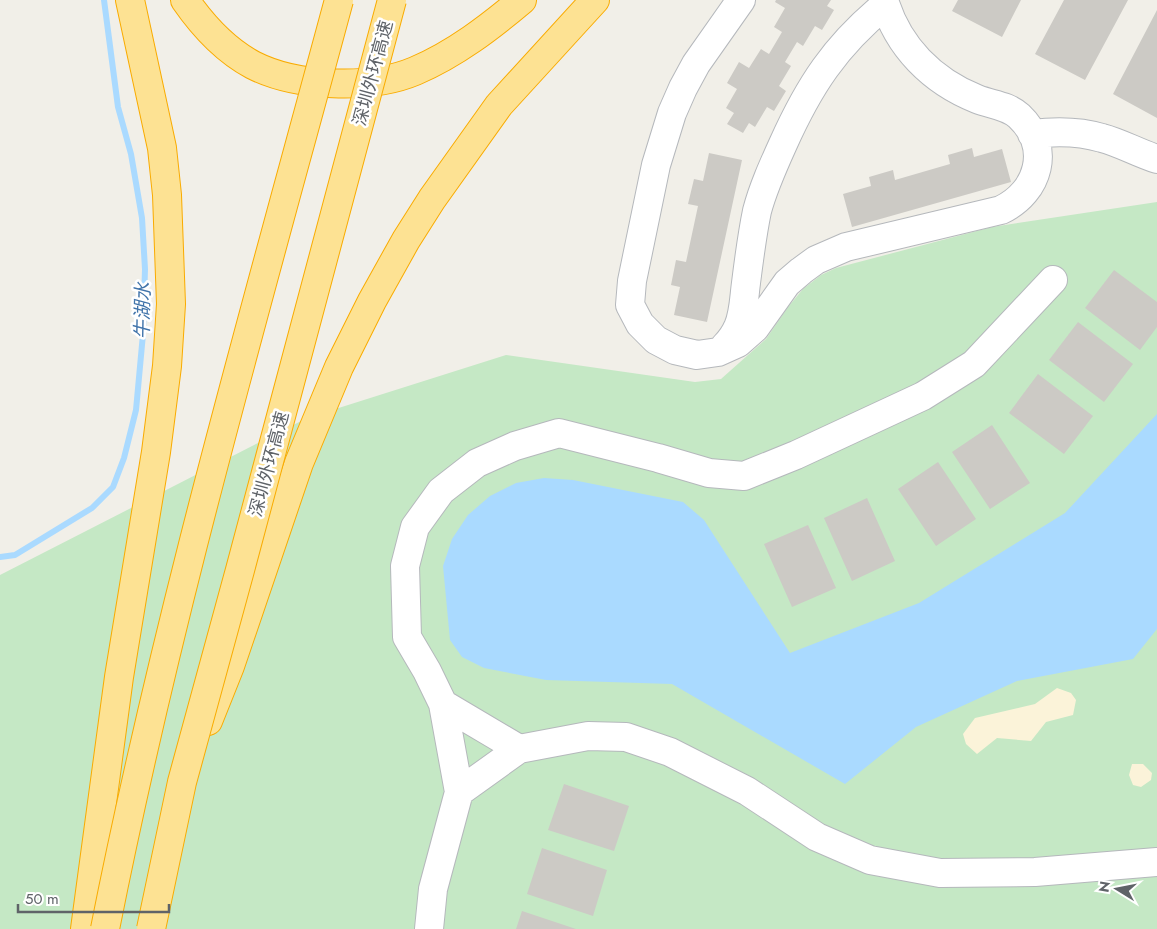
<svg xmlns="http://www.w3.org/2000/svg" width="1157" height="929" font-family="Jost,'Noto Sans SC',sans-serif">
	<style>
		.green { fill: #c5e8c5 }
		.sand { fill: #fbf3d9 }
		.water { fill: #aadaff }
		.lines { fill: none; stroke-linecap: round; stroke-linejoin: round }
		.stream { stroke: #aadaff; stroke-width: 6 }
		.building { fill: #cccac5 }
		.minor-casing { stroke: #b5b8bc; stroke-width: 30 }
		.highway-casing { stroke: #f9ab00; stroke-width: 30 }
		.minor { stroke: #fff; stroke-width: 28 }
		.highway { stroke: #fde293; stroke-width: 28 }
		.highway-bridge-casing { stroke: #f9ab00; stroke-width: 30; stroke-linecap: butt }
		.highway-bridge { stroke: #fde293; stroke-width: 28 }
		.labels { text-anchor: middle; stroke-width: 5; stroke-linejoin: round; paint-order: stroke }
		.street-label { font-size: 18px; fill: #5f6368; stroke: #fff }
		.water-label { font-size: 19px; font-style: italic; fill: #4174aa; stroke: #fff }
	</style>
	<rect width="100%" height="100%" fill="#f1efe8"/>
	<path class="green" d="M1157,202V929H0V575L307,418L506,355L695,382L721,379L766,339L788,307L803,289L821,275L836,268L992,227Z"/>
	<path class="sand" d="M1057,688L1071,693L1076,700L1073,715L1046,722L1031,741L997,738L977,754L966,744L963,734L975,718L1035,704Z
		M1132,764H1143L1152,773L1151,780L1141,787L1133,785L1129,775Z"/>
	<path class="water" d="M1157,414V629L1133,659L1017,681L916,727L845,784L672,684L546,680L484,668L462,657L450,640L443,566L452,539L468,515L490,496L516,483L544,478L573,480L683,502L704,520L790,653L919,603L1065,513Z"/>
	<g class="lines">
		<path class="stream" d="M0,557L15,555L92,508L113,487L124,458L136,410L143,334L145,269L142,218L131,154L118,107L104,0"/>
	</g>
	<path class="building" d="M776,0H831L827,6L834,10L822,30L815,26L803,46L797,42L785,62L791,66L779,86L786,91L774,111L767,107L755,127L749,123L743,133L727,124L734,113L726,108L737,89L727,83L739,62L749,68L761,49L769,54L782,32L774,27L785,8L775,2Z
		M958,0H1021L1002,37L952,11Z
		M1064,0H1128L1085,80L1035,54Z
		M1157,10V118L1113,94Z
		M972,148L974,157L1002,149L1011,182L852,227L843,194L871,186L869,177L893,170L895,180L950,164L948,155Z
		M709,153L742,160L707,322L674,315L680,287L671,285L676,260L686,262L698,206L688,204L694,179L703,181Z
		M1114,270L1157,302V327L1140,350L1085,308Z
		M1078,322L1133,364L1104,402L1049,360Z
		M1038,374L1093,416L1064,454L1009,413Z
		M992,425L1030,483L990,509L952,452Z
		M938,462L976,519L936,546L898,489Z
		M867,498L895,561L852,581L824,518Z
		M808,525L836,588L792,607L764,544Z
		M564,784L629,806L614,851L548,830Z
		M542,848L607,870L593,916L527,894Z
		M522,911L576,929H516Z"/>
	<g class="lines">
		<g class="minor-casing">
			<path id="minor" d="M741,0L696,64L683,88L672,113L656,165L632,281L630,305L640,324L656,340L675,350L697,355L718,352L738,343L755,328L787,283L801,271L816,260L846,247L1001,210C1039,192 1052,147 1019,116C1007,105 992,105 977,99C932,81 898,47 884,0
				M1032,134C1056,131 1079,131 1102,138C1121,143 1138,153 1157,159
				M725,346C730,341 735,334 738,327C744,314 744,297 746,283C749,259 752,235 757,211C763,188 773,166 783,144C809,86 835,46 885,5
				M443,704L519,749
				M459,792L519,749L588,736L626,737L670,752L747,791L817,837L870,860L940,873L1035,872L1157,862
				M429,929L433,889L459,792L443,704L427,671L407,637L405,566L415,527L441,491L477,463L515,446L559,433L658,458L709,473L744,476L796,455L923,396L974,364L1053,280"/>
		</g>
		<g class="highway-casing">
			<path id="highway" d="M185,0C203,26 225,50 253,65C296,87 370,90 415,71C455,54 490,27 522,0
				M208,721L230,666L299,463L339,367L372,301L406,240L432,199L499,105L595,0
				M85,929L119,677L156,452L167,366L171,304L167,195L162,148L130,0"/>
		</g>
		<use href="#minor" class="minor"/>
		<use href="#highway" class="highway"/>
		<g class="highway-bridge-casing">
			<path id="highway-bridge" d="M105,929C167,616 256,308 339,0
				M151,929L182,782L240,570L392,0"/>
		</g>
		<use href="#highway-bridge" class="highway-bridge"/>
	</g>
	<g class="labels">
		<g class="street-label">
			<text transform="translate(373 73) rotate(-75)" y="6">深圳外环高速</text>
			<text transform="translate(269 464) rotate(-75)" y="6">深圳外环高速</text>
		</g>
		<g class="water-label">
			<text transform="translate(142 311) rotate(-89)" y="7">牛湖水</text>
		</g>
	</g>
	<g transform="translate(1117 889) rotate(280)" stroke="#ffffff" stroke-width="4" paint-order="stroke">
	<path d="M0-4L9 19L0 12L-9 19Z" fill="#5f6368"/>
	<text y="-8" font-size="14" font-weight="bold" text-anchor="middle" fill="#5f6368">N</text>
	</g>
	<path d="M18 904v8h151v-8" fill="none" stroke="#5f6368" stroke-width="2.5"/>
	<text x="25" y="904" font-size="15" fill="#5f6368" stroke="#ffffff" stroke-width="4" paint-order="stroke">50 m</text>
</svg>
